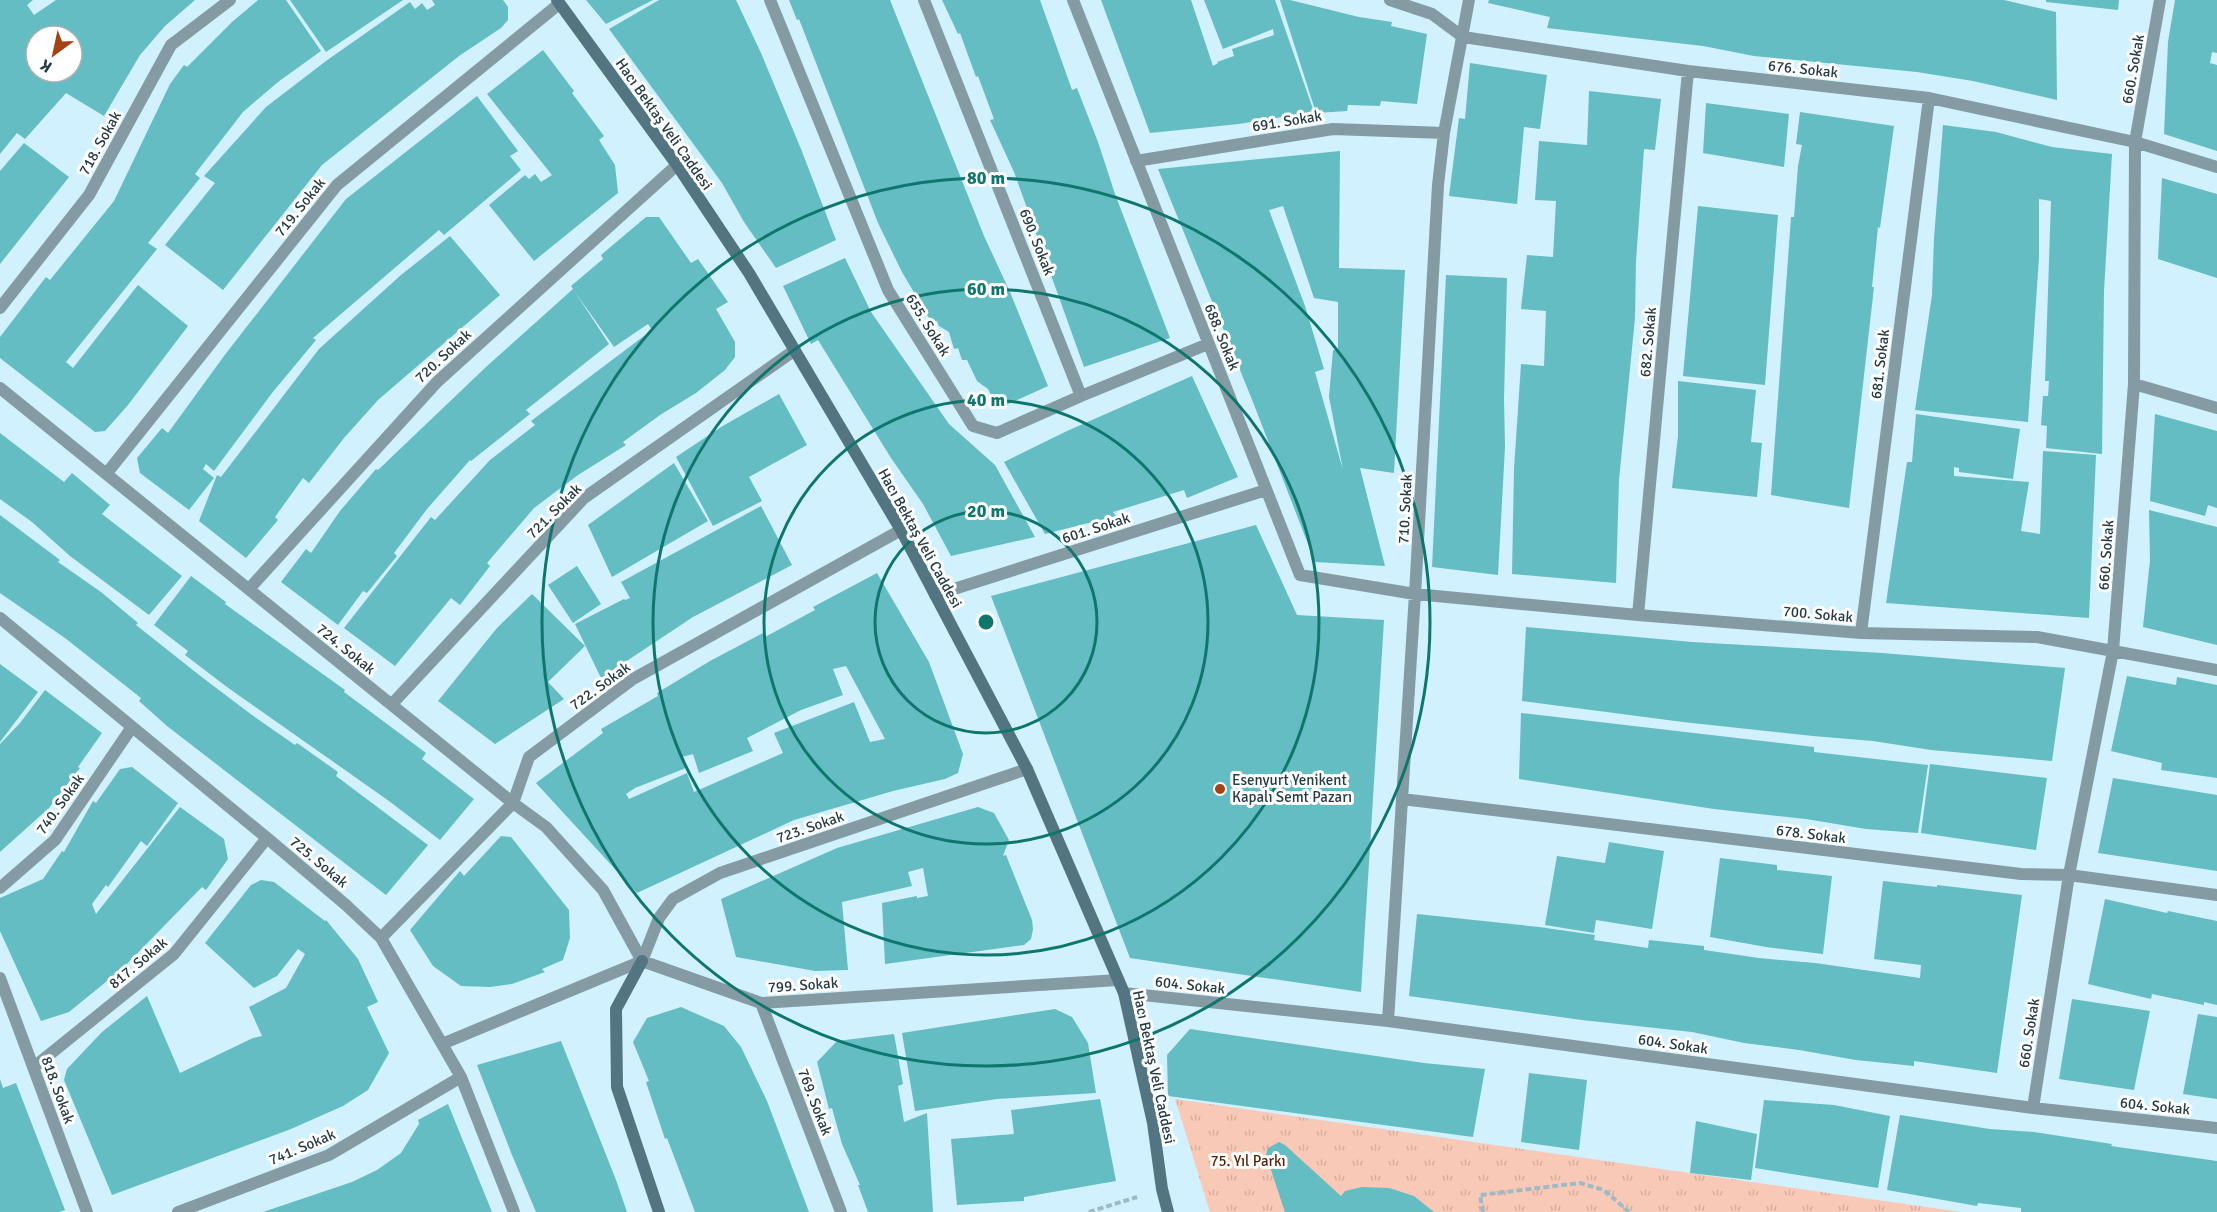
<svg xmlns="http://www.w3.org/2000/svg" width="2217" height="1212" font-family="Signika,sans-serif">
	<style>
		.park { fill: url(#park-tufts) }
		.building { fill: #63bdc3; fill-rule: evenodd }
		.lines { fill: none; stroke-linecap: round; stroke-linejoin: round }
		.path { stroke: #9dbac5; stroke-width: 4; stroke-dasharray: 6 3; stroke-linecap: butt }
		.street { stroke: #859ba3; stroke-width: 12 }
		.secondary { stroke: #537581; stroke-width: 12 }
		.ring { fill: none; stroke: #0f766e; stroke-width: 3 }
		.poi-dot { fill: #a64113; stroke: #fff; stroke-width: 2 }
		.labels { text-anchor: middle; stroke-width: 6; stroke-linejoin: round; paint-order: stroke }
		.street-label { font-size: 15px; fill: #263c44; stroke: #fff }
		.poi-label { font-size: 15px; fill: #263c44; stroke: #fff; text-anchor: start }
		.park-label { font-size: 15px; fill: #591f05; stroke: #fff }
		.centre { fill: #0f766e; stroke: #fff; stroke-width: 3 }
		.ring-label { font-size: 18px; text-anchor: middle; font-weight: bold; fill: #0f766e; stroke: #fff; stroke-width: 6; stroke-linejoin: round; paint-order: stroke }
	</style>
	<defs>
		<pattern id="park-tufts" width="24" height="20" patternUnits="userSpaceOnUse" patternTransform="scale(1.5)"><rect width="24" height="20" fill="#f9c9b7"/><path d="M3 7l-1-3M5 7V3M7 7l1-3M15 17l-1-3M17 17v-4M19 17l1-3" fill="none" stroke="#d5ae9f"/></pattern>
	</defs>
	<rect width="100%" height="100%" fill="#d0f1fd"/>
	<path class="park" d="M1175,1099L1961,1212H1210Z"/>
	<path class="building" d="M0,0H33L27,5L34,15L56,0H195L165,26L140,55L104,116L66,93L25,139L17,133L0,154ZM36,36H72V72H36Z
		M258,0H286L321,51L278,82L243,112L195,174L200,178L148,243L157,249L66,362L73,368L138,285L188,326L128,405L105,431L95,432L0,358V337L46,277L50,280L114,201L170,84L184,65L187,67L232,22Z
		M290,0H403L326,52Z
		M432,0H503L508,7V20L501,28L459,56L322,165L223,290L165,245L215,183L204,176L266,107L326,61L410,2L415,9L422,3L427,10L435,5Z
		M586,0H653L606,24Z
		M659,0H736L761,53L801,149L836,240L776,268L744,222L722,183L609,29Z
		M789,0H890L984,236L1010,292L1048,386L1006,405L1004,401L1001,403L993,399L988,389L977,381L967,360H962L958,348L954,349L949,332L939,326L937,321L932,323L902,272L878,223L799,19L797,20Z
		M942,0H1040L1072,90L1077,88L1098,142L1115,194L1170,338L1084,367L1014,172L990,120L994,119L978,76L976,77L960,33L958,34Z
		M1101,0H1191L1213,66L1218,63L1217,62L1234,56L1232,49L1274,35L1273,29L1223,49L1204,0H1275L1314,112L1239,124L1150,133Z
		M1280,0H1290L1359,17L1392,22L1391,26L1427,34L1417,104L1381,101L1380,106L1348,105L1347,111L1316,113Z
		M1489,0H2004L2056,12L2057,100L1973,81L1917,72L1754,56L1703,46L1547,28L1550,17L1488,3Z
		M2046,0H2119L2118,10L2046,2Z
		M2175,0H2217V53L2212,52L2210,63L2217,65V151L2164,134L2168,42Z
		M543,50L574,91L572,93L604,136L599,140L615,165L618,193L534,261L489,205L525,175L529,179L535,174L541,182L552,175L487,94Z
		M1470,63L1547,75L1540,129L1524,127L1517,204L1449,196L1459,118L1465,119Z
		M1589,91L1661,99L1655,150L1644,149L1636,261L1635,318L1619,480L1616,583L1512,574L1514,469L1521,364L1544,366L1546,311L1521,309L1527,255L1553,257L1556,201L1535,200L1539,141L1587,145Z
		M477,96L518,151L510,156L521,170L444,235L439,230L313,338L316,340L272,393L214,471L206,464L203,469L214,478L189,510L140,473L137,458L162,428L168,433L224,356L346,199Z
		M1706,103L1789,114L1784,167L1703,153Z
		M1800,112L1894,126L1880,228L1878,227L1872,287H1874L1849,508L1771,495L1791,217H1794L1798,166L1802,145L1796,144Z
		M1943,125L1996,132L2052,147L2112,154L2104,291L2102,454L2046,448L2047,426L2041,425L2043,396H2048L2049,381H2045L2051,201L2039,199V257L2028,422L1915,410L1932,295L1934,238Z
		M24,143L69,177L0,264V171Z
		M1340,151L1339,268L1405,270L1394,473L1360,468L1385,566L1315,562L1251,397L1158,169ZM1283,206L1314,298L1338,302V350H1333L1329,397L1343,470L1315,372L1324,369L1305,306L1269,210Z
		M2162,178L2217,194V278L2158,259Z
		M1698,206L1778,215L1765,385L1683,376Z
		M646,217H659L691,263L698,259L728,302L716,309L735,342V357L725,370L696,393L660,415L623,442L626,445L578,475L534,508L487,563L490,566L460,605L451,598L395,666L344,628L431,517L435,520L490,460L535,425L531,421L652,330L648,324L614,347L575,292L609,344L526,410L530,414L471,461L470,460L427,509L394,553L397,556L367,593L363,591L338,625L281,582L306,549L311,553L340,511L376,469L378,470L486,367L573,289L571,286L603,259L601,255Z
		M450,236L500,295L378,400L344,438L309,483L303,478L275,517L278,520L246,558L199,521L217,475L221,477L319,349L401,275Z
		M845,258L871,312L949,424L995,465L1035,537L951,556L923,504L891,458L818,340L811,344L783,286Z
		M1446,275L1507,278L1504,399L1505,447L1498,575L1432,567Z
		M1192,376L1238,477L1187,498L1184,490L1113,512L1116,516L1045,534L1004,462L1067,431Z
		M1678,381L1756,390L1751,442L1762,443L1757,497L1672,488L1678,436Z
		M779,394L807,445L749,477L762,501L713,526L676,457L721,427Z
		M1916,414L2020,429L2013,479L1959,472V468L1954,467V476L2029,482L2021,531L2040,534L2043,451L2096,455L2089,618L1886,603L1907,462H1912Z
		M2155,414L2217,431V508L2208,505L2205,516L2150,501Z
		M0,433L64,482L72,473L110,505L102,514L182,576L149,615L70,556L32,522L0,499Z
		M674,463L708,521L612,577L588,525Z
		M761,506L792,565L693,617L601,678L575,624L624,599L625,600L630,598L621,582Z
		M2149,510L2217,527V645L2143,627L2150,560Z
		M0,515L60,560L58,562L101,592L138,623L136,625L203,678L252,715L295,745L297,743L338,772L336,776L428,845L386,895L167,726L139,701L141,698L65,638L0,593Z
		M1256,525L1297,615L1384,620L1361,992L1130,958L991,596Z
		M577,566L601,604L573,623L548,585Z
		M877,573L929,662L963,754L958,773L945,779L893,791L794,820L637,893L536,783L603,733L601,729L658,696L657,693L710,661L763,633L765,637L815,610L813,607ZM846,666L885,739L870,742L854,702L774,733L783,753L694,792L687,773L629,799L626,794L635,788L686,768L682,757L693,754L699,773L753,751L747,738L801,710L843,695L833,669Z
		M191,576L226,602L225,604L345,690L344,692L426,753L422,759L474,799L440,840L389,801L227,687L185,655L188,651L154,625Z
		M532,594L585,646L548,682L564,699L495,744L438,701L497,628Z
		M1526,627L1692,642L1882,653L2065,668L2052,761L1931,750L1873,741L1813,736L1683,722L1522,701Z
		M0,664L38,692L0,742Z
		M2127,676L2176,685L2177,677L2217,685V778L2161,770L2162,763L2111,751Z
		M45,690L102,733L78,767L80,768L49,808L0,852V744L20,723Z
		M1521,713L1814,747V752L1928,765L1918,833L1866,829L1806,819L1714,809L1519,779Z
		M1930,764L2047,778L2036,850L1921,833Z
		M132,767L178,803L147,846L141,841L108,887L106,885L92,904L96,914L180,807L224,839L228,859L206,890L202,887L123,968L69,1012L41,1021L0,931V898L43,879L62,851L64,852L93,801L96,803L120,769Z
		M2113,778L2217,795V871L2098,853Z
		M978,807L994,813L1009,840L1003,856L1006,855L1032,920L1033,929L1031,939L1024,945L885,964L882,903L917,896V898L928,896L923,868L908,872L912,886L842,902L848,970L815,971L736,957L721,899L837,848Z
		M501,836L511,837L569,910L570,938L563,960L542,969L545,972L512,984L490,987L461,986L433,966L410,930L460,871L464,876Z
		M1609,842L1664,851L1652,929L1596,920L1594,933L1545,925L1557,856L1605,863Z
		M1720,858L1777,865V870L1832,876L1823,954L1766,947L1710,937Z
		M261,880L274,882L325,921L326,920L358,959L378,1002L367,1007L389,1053L368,1090L343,1106L291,1129L112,1195L64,1080L67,1069L102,1032L147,996L180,1073L253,1038L262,1036L249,1007L286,988L305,954L298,949L277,976L254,988L205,943L251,885Z
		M1883,881L1937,887V885L2022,895L1997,1073L1914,1061V1066L1856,1060L1799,1050L1744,1043L1692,1032L1582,1020L1409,996L1417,914L1539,927L1595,935L1594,940L1648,948L1649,940L1704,946V950L1759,958L1815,963L1920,978L1921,965L1874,959Z
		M2105,899L2167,913L2168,911L2217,921V1005L2204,1002V1005L2152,994L2151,999L2088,984Z
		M2072,999L2150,1011L2134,1090L2059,1079Z
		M681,1007L724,1026L741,1047L767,1101L809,1212H695L667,1138L665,1139L646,1082L649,1081L633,1042L647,1018Z
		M1055,1009L1072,1017L1088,1043L1096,1093L997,1099L915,1111L902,1033Z
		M2198,1014L2217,1017V1099L2183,1094Z
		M1190,1029L1424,1063L1485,1069L1473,1137L1168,1096L1167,1055Z
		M894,1034L903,1084L898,1086L904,1122L927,1113L933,1212H868L858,1185H860L842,1144L832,1108L829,1109L817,1062L837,1041Z
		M561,1041L616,1180L627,1212H536L512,1155L477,1065Z
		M1529,1073L1587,1080L1579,1150L1521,1142Z
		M0,1079L3,1088L16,1083L65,1210L59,1212H0Z
		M1100,1099L1116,1181L1024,1197V1201L957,1205L951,1139L1014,1134L1011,1110Z
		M1764,1100L1834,1105L1890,1116L1878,1188L1755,1168Z
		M448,1104L492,1212H263L352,1182L377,1170L401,1153L419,1124L418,1120Z
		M1900,1115L1990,1129L2034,1132L2112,1144L2111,1146L2217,1161V1212H2021V1208L1978,1203L1977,1206L1887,1190Z
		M1696,1121L1757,1134L1751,1180L1690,1173Z
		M1279,1142L1285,1145L1341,1196L1345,1191L1362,1187L1389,1188L1414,1196L1434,1212H1285L1266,1155L1268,1148Z"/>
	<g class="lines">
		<path class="path" d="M1089,1212L1137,1197
			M1483,1212L1480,1195L1580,1183L1604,1190L1629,1212"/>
		<path class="street" d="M770,0L888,290L973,426L997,433L1081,396L1208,344
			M924,0L1081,396
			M1073,0L1300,575L1415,594L1638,615L1861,633L2037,637L2217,670
			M1390,0L1432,14L1463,37L1688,71L1929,98L2135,142L2217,167
			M1136,161L1333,129L1444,133
			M0,308L89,195L171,45L230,0
			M2134,384L2217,408
			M0,388L513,803L546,827L603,890L642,961
			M107,473L337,185L559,4
			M249,589L437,382L677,165
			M935,595L1266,490
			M1638,615L1688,71
			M0,618L267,838L346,905L381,938L461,1077L514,1212
			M1861,633L1929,98
			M392,704L584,498L795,350
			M1402,799L2021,874L2069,875L2217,895
			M0,888L55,840L132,727
			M381,938L513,803L529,757L633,679L901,530
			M642,961L659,918L673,899L720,873L1027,769
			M0,978L87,1212
			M1124,993L1388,1021L2033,1108L2217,1128
			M761,1003L841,1212
			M1388,1021L1415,594L1438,185L1444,133L1469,0
			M442,1044L642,961L761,1003L1118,980
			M34,1067L174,954L267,838
			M2033,1108L2069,875L2113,651L2134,384L2135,142L2160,0
			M178,1212L329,1155L461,1077"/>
		<path class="secondary" d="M557,0L677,165L749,273L901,530L1027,769L1124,993L1153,1123L1162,1189L1168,1212
			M642,961L616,1009L617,1087L659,1212"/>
	</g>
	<g class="ring">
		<circle cx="986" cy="622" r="111"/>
		<circle cx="986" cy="622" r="222"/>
		<circle cx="986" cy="622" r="333"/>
		<circle cx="986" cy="622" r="444"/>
	</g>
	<circle class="poi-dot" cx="1220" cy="789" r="6"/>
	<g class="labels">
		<g class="street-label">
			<text transform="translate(1803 69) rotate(6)" y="5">676. Sokak</text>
			<text transform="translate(2133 69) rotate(-80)" y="5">660. Sokak</text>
			<text transform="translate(1287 121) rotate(-9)" y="5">691. Sokak</text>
			<text transform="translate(664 124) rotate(55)" y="5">Hacı Bektaş Veli Caddesi</text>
			<text transform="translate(100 143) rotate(-61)" y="5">718. Sokak</text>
			<text transform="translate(300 207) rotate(-51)" y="5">719. Sokak</text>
			<text transform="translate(1037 242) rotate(68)" y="5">690. Sokak</text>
			<text transform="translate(928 325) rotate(58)" y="5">655. Sokak</text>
			<text transform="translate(1222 337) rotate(68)" y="5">688. Sokak</text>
			<text transform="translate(1648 342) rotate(-85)" y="5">682. Sokak</text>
			<text transform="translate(443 356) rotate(-43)" y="5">720. Sokak</text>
			<text transform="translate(1880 364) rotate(-83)" y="5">681. Sokak</text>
			<text transform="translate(1405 509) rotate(-87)" y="5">710. Sokak</text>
			<text transform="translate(554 511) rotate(-45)" y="5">721. Sokak</text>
			<text transform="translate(1096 528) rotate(-18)" y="5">601. Sokak</text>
			<text transform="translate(920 538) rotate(61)" y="5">Hacı Bektaş Veli Caddesi</text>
			<text transform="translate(2106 555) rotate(-86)" y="5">660. Sokak</text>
			<text transform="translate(1818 614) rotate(5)" y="5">700. Sokak</text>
			<text transform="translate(346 649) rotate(39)" y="5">724. Sokak</text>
			<text transform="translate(600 686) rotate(-36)" y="5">722. Sokak</text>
			<text transform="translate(60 804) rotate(-54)" y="5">740. Sokak</text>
			<text transform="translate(810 827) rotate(-19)" y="5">723. Sokak</text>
			<text transform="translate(1811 834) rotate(7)" y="5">678. Sokak</text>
			<text transform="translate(319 862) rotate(40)" y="5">725. Sokak</text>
			<text transform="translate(138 963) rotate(-40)" y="5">817. Sokak</text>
			<text transform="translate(803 985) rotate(-4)" y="5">799. Sokak</text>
			<text transform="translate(1190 985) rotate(6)" y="5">604. Sokak</text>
			<text transform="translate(2029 1033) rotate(-81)" y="5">660. Sokak</text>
			<text transform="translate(1673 1044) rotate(8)" y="5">604. Sokak</text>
			<text transform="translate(1154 1067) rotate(78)" y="5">Hacı Bektaş Veli Caddesi</text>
			<text transform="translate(58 1090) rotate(70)" y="5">818. Sokak</text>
			<text transform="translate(815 1102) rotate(69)" y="5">769. Sokak</text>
			<text transform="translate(2155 1106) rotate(6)" y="5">604. Sokak</text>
			<text transform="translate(302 1147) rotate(-23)" y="5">741. Sokak</text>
		</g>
		<g class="poi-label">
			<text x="1232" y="785">Esenyurt Yenikent<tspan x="1232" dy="17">Kapalı Semt Pazarı</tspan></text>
		</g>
		<g class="park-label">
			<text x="1248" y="1166">75. Yıl Parkı</text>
		</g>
	</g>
	<circle cx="986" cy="622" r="9" class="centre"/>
	<g class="ring-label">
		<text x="986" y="184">80 m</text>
		<text x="986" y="295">60 m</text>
		<text x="986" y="406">40 m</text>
		<text x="986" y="517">20 m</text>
	</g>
	<g transform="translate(54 54) rotate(213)"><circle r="28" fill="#ffffff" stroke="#a8b1b4" stroke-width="1.5"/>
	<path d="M0-4.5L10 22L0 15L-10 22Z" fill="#a64113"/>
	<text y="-9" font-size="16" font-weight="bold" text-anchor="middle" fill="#263c44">K</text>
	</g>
</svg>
